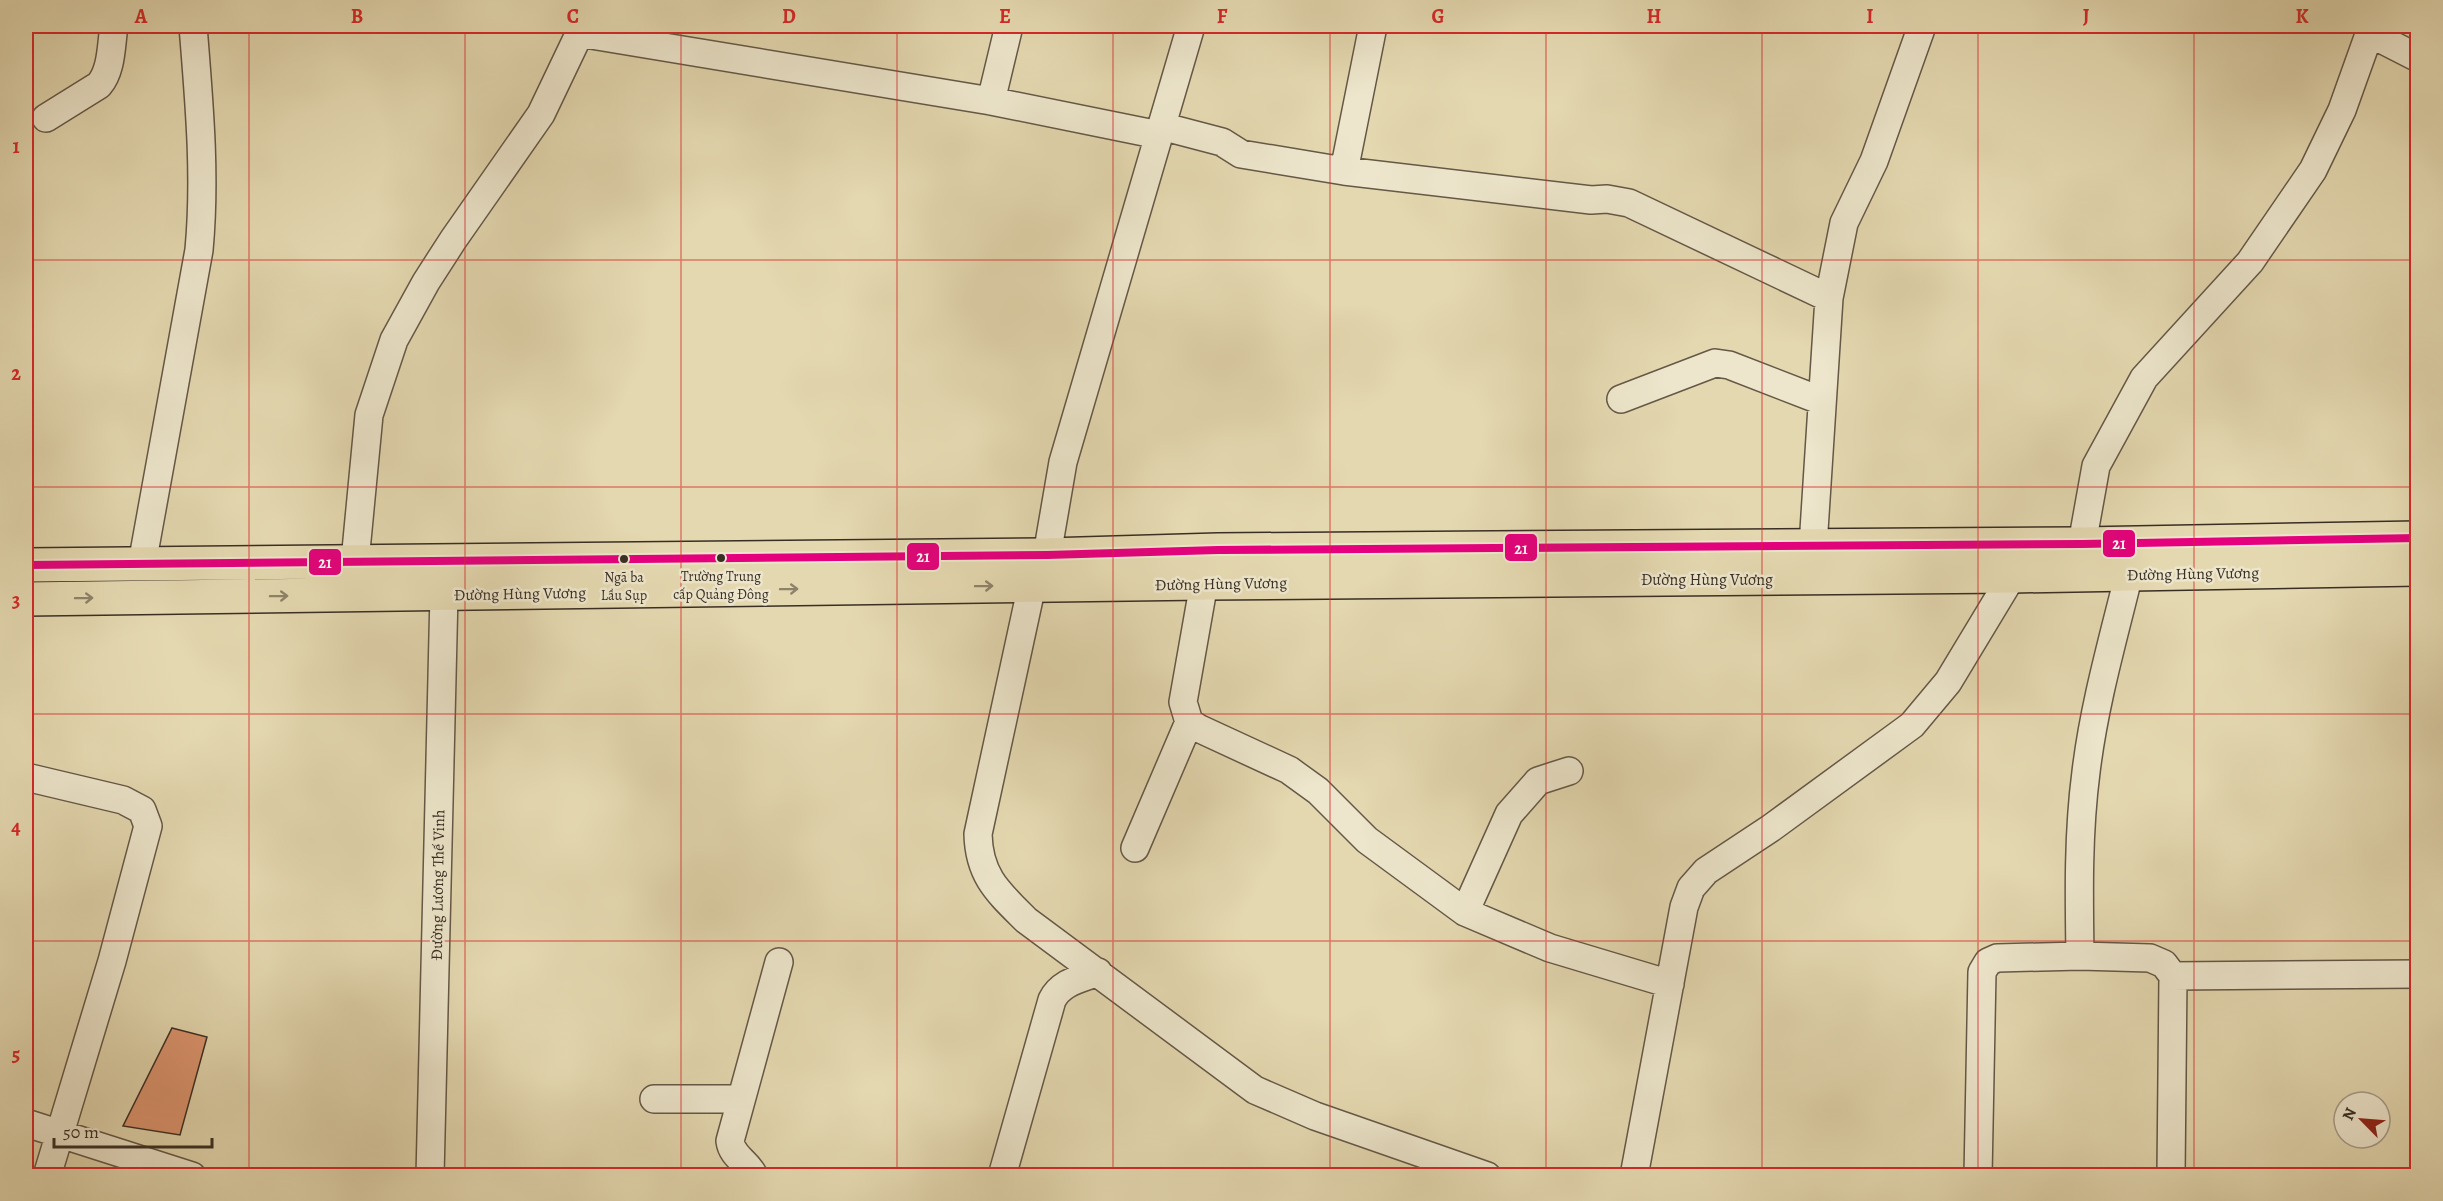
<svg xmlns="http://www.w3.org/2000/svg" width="2443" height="1201" font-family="Alegreya,serif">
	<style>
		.building { fill: #dd956f; stroke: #392e24; stroke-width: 1.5 }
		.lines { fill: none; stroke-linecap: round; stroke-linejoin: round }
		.minor-casing { stroke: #645847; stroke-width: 30 }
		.highway-casing { stroke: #392e24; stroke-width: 36 }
		.minor { stroke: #ede6cc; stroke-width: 27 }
		.highway { stroke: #e4d8b0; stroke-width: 33 }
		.bus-1-casing { stroke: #ede6cc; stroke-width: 12 }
		.bus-1 { stroke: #e5007d; stroke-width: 8 }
		.oneway { stroke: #8e836a }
		.grid { fill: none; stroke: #d62828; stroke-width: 1.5; stroke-opacity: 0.55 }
		.bus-dot { fill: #392e24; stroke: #ede6cc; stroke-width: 2 }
		.labels { text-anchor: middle; stroke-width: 5; stroke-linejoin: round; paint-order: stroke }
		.bus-label { font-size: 14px; fill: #392e24; stroke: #ede6cc }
		.street-label { font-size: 16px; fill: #392e24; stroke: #ede6cc }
		.line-badge { stroke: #ede6cc; stroke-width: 2 }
		.badge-label { font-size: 16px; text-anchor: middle; font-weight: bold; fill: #fff }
		.neatline { fill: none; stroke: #d62828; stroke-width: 2 }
		.grid-label { font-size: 20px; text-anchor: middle; font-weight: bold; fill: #d62828 }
	</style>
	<rect width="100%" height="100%" fill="#e4d8b0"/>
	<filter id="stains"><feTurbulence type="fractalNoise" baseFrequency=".00333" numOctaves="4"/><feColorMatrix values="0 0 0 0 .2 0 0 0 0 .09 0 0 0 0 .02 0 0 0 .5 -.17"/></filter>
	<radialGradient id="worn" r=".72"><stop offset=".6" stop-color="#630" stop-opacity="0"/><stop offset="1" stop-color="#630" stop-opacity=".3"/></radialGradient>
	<path class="building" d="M172,1028L207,1037L180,1135L123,1126Z"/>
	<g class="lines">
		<g class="minor-casing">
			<path id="minor" d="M579,33L991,101L1159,135
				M2371,34L2418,58
				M991,101L1009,26
				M46,118L99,85C112,70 111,45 114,26
				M1161,126L1222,142L1241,154L1344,171L1591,200L1607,199L1629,203L1829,298
				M1344,171L1373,26
				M1621,399L1715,363L1729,365L1822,401
				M2082,544L2096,466L2144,378L2250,262L2313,170L2342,110L2372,26
				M1813,546L1829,298L1844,223L1874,161L1922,26
				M1047,555L1063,462L1191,26
				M355,561L369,415L394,340L426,282L453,240L541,114L583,26
				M142,564L199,250C206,175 199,101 193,26
				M2129,574C2113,639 2094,705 2086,772C2078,833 2079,894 2080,956L2150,958L2164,964L2173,976L2171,1176
				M1204,583L1183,702L1189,722L1198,728L1289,770L1318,791L1367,840L1465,912L1550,948L1670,984
				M1032,585L978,834C979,876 998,892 1026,920L1255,1090L1315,1116L1487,1176
				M26,777L123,800L142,810L148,826L112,961L47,1176
				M1135,848L1189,722
				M1465,912L1509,814L1538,781L1569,771
				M2173,976L2418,974
				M654,1099H741
				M26,1123L192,1176
				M430,1176L444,594
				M754,1176C748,1162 732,1157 730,1141L779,962
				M1002,1176L1052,1000C1061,982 1080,979 1098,972
				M1634,1176L1684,907L1691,888L1706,871L1771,828L1912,725L1948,682L2012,576
				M1978,1176L1982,972L1988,962L1997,958L2080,956"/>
		</g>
		<g class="highway-casing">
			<path id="highway" d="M26,565L1047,555L1218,550L2082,544L2418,538
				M26,599L1204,583L2012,576L2418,569"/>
		</g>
		<use href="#minor" class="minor"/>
		<use href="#highway" class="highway"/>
		<g class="bus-1-casing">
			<path id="bus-1" d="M26,565L1047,555L1218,550L2082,544L2418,538"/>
		</g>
		<use href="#bus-1" class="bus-1"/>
	</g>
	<defs><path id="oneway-shaft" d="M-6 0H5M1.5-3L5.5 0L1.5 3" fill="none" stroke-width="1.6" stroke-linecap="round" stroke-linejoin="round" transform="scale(1.5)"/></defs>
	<g class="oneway">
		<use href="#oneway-shaft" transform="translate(984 586) rotate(-1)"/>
		<use href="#oneway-shaft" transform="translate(789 589) rotate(-1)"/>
		<use href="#oneway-shaft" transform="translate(279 596) rotate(-1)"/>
		<use href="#oneway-shaft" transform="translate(84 598) rotate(-1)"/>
	</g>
	<path class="grid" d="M249,26V1176M465,26V1176M681,26V1176M897,26V1176M1113,26V1176M1330,26V1176M1546,26V1176M1762,26V1176M1978,26V1176M2194,26V1176M26,260H2418M26,487H2418M26,714H2418M26,941H2418"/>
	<g class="bus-dot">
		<circle cx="721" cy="558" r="5"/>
		<circle cx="624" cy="559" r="5"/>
	</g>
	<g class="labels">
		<g class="bus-label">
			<text x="721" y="581">Trường Trung<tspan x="721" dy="18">cấp Quảng Đông</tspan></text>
			<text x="624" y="582">Ngã ba<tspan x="624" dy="18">Lầu Sụp</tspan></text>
		</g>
		<g class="street-label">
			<text transform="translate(2193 573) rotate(-1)" y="6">Đường Hùng Vương</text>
			<text x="1707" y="585">Đường Hùng Vương</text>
			<text transform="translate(1221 583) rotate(-1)" y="6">Đường Hùng Vương</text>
			<text transform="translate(520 593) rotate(-1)" y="6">Đường Hùng Vương</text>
			<text transform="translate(437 885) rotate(-89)" y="6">Đường Lương Thế Vinh</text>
		</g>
	</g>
	<g class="line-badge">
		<rect x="2102" y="529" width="34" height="29" rx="6" fill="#e5007d"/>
		<rect x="1504" y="533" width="34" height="29" rx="6" fill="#e5007d"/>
		<rect x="906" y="542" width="34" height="29" rx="6" fill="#e5007d"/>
		<rect x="308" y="548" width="34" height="28" rx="6" fill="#e5007d"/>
	</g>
	<g class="badge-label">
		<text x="2119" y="549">21</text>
		<text x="1521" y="554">21</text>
		<text x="923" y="562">21</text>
		<text x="325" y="568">21</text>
	</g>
	<rect width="2443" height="1201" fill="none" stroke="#e4d8b0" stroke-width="66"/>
	<g transform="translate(2362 1120) rotate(295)"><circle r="28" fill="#ede6cc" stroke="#a59c89" stroke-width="1.5"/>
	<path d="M0-4.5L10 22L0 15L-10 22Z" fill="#8f2418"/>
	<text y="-9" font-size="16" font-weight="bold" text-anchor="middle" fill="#392e24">N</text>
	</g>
	<path d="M54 1138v9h158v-9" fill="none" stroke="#392e24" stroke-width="3"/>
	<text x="63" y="1138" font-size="18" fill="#392e24" stroke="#ede6cc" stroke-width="4.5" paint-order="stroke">50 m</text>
	<rect x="33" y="33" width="2377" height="1135" class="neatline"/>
	<g class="grid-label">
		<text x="141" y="23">A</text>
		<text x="357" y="23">B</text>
		<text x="573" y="23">C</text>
		<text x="789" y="23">D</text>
		<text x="1005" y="23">E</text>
		<text x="1222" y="23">F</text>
		<text x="1438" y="23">G</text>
		<text x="1654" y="23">H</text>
		<text x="1870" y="23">I</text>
		<text x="2086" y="23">J</text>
		<text x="2302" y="23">K</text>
		<text x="16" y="153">1</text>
		<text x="16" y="380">2</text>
		<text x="16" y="607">3</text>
		<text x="16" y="834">4</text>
		<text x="16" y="1061">5</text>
	</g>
	<rect width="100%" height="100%" filter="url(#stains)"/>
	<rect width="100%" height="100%" fill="url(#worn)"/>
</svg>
